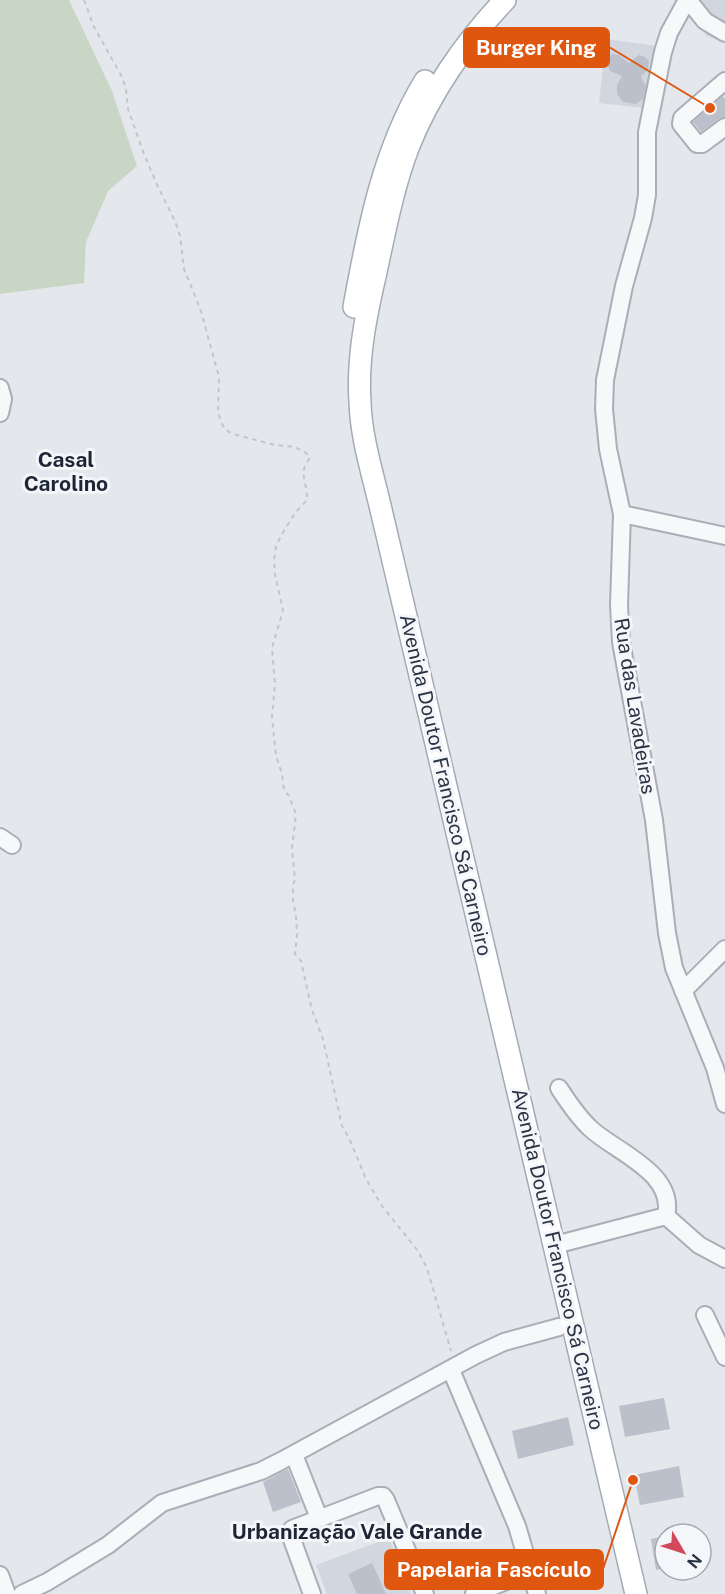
<svg xmlns="http://www.w3.org/2000/svg" width="725" height="1594" font-family="'Public Sans',sans-serif">
	<style>
		.built { fill: #d2d6de }
		.green { fill: #c9d6c5 }
		.building { fill: #bbc0ca }
		.lines { fill: none; stroke-linecap: round; stroke-linejoin: round }
		.minor-casing { stroke: #a9aeb7; stroke-width: 20 }
		.major-casing { stroke: #a3abb8; stroke-width: 24 }
		.path { stroke: #c2c5cb; stroke-width: 2; stroke-dasharray: 4.5 4.5; stroke-linecap: butt }
		.minor { stroke: #f7f8fa; stroke-width: 16 }
		.major { stroke: #fff; stroke-width: 21 }
		.labels { text-anchor: middle; stroke-width: 6; stroke-linejoin: round; paint-order: stroke }
		.street-label { font-size: 20px; fill: #2b3445; stroke: #f4f6f9 }
		.neighbourhood-label { font-size: 21px; font-weight: bold; fill: #1d2536; stroke: #f4f6f9 }
		.leader { fill: none; stroke: #df570f; stroke-width: 2 }
		.callout-dot { fill: #df570f; stroke: #f4f6f9; stroke-width: 2 }
		.callout { fill: #df570f; stroke: #df570f; stroke-width: 2 }
		.callout-label { font-size: 21px; text-anchor: middle; font-weight: bold; fill: #fff }
	</style>
	<rect width="100%" height="100%" fill="#e4e7ec"/>
	<path class="built" d="M702,0H725V43L705,35L699,3Z
		M606,39L657,46L652,78L643,108L599,103Z
		M389,1538L411,1594H327L316,1565Z"/>
	<path class="green" d="M0,0H69L112,91L137,166L108,191L86,242L84,283L0,294Z"/>
	<path class="building" d="M613,54L619,55L629,63L639,55L645,57L649,61L648,69L641,77L646,86L643,99L636,104L623,102L617,94V85L622,76L610,71L606,63L608,57Z
		M723,96L725,99V117L719,119L701,132L693,122Z
		M664,1398L670,1429L625,1437L619,1406Z
		M568,1417L574,1445L518,1459L512,1431Z
		M679,1466L684,1497L640,1505L634,1475Z
		M288,1469L301,1502L273,1512L263,1482Z
		M665,1536V1568L656,1570L651,1539Z
		M372,1563L386,1594H357L348,1574Z"/>
	<g class="lines">
		<g class="minor-casing">
			<path id="minor" d="M687,0L669,33L663,52L647,132V195L643,218L624,286L605,380L604,409L608,449L622,514L619,605L621,642L654,820L667,933L674,968L715,1068L725,1104
				M688,0L705,21L725,33
				M725,81L682,118L681,124L697,144H702L725,127
				M0,388L3,399L0,413
				M622,514L725,536
				M0,837L12,845
				M683,991L725,949
				M559,1088C568,1102 579,1118 591,1129C616,1152 676,1173 666,1216
				M555,1245L666,1216L699,1245L725,1259
				M705,1315L725,1357
				M451,1370L517,1526L537,1594
				M294,1455L319,1518
				M0,1575L7,1594
				M22,1594L47,1582L108,1545L162,1503L261,1471L279,1462L476,1355L504,1342L559,1327
				M312,1594L290,1534L292,1529L378,1496H383L386,1500L425,1594
				M474,1594L531,1571"/>
		</g>
		<g class="major-casing">
			<path id="major" d="M505,0C465,42 429,94 408,148C393,188 385,230 376,272C366,315 357,358 360,402C361,439 374,478 382,514L636,1594
				M354,307C368,230 383,150 425,81"/>
		</g>
		<path class="path" d="M84,0L94,27L122,77L126,89L128,109L144,154L158,187L175,221L180,236L184,269L201,311L219,377L218,413L223,426L229,432L237,435L275,445L295,447L306,453L310,458C297,473 308,483 307,500L295,513L282,534L276,546L274,560L275,575L283,610L272,648L275,684L272,717L276,756L282,774L284,790L289,796L296,814L292,848L295,879L293,886V902L296,915L297,934L295,954L301,961L312,1010L323,1039L342,1126L349,1138L366,1179L382,1206L418,1251L427,1268L451,1351"/>
		<use href="#minor" class="minor"/>
		<use href="#major" class="major"/>
	</g>
	<g class="labels">
		<g class="street-label">
			<text transform="translate(635 706) rotate(81)" y="7">Rua das Lavadeiras</text>
			<text transform="translate(446 785) rotate(77)" y="7">Avenida Doutor Francisco Sá Carneiro</text>
			<text transform="translate(558 1259) rotate(77)" y="7">Avenida Doutor Francisco Sá Carneiro</text>
		</g>
		<g class="neighbourhood-label">
			<text x="66" y="467">Casal<tspan x="66" dy="24">Carolino</tspan></text>
			<text x="357" y="1539">Urbanização Vale Grande</text>
		</g>
	</g>
	<path class="leader" d="M710 108L609 47M633 1480L603 1569"/>
	<g class="callout-dot">
		<circle cx="710" cy="108" r="6"/>
		<circle cx="633" cy="1480" r="6"/>
	</g>
	<g class="callout">
		<rect x="464" y="28" width="145" height="39" rx="6"/>
		<rect x="385" y="1550" width="218" height="39" rx="6"/>
	</g>
	<g class="callout-label">
		<text x="536" y="55">Burger King</text>
		<text x="494" y="1577">Papelaria Fascículo</text>
	</g>
	<g transform="translate(683 1552) rotate(129)"><circle r="28" fill="#f4f6f9" stroke="#a4a8b1" stroke-width="1.5"/>
	<path d="M0-4.5L10 22L0 15L-10 22Z" fill="#d1495b"/>
	<text y="-9" font-size="16" font-weight="bold" text-anchor="middle" fill="#2b3445">N</text>
	</g>
</svg>
